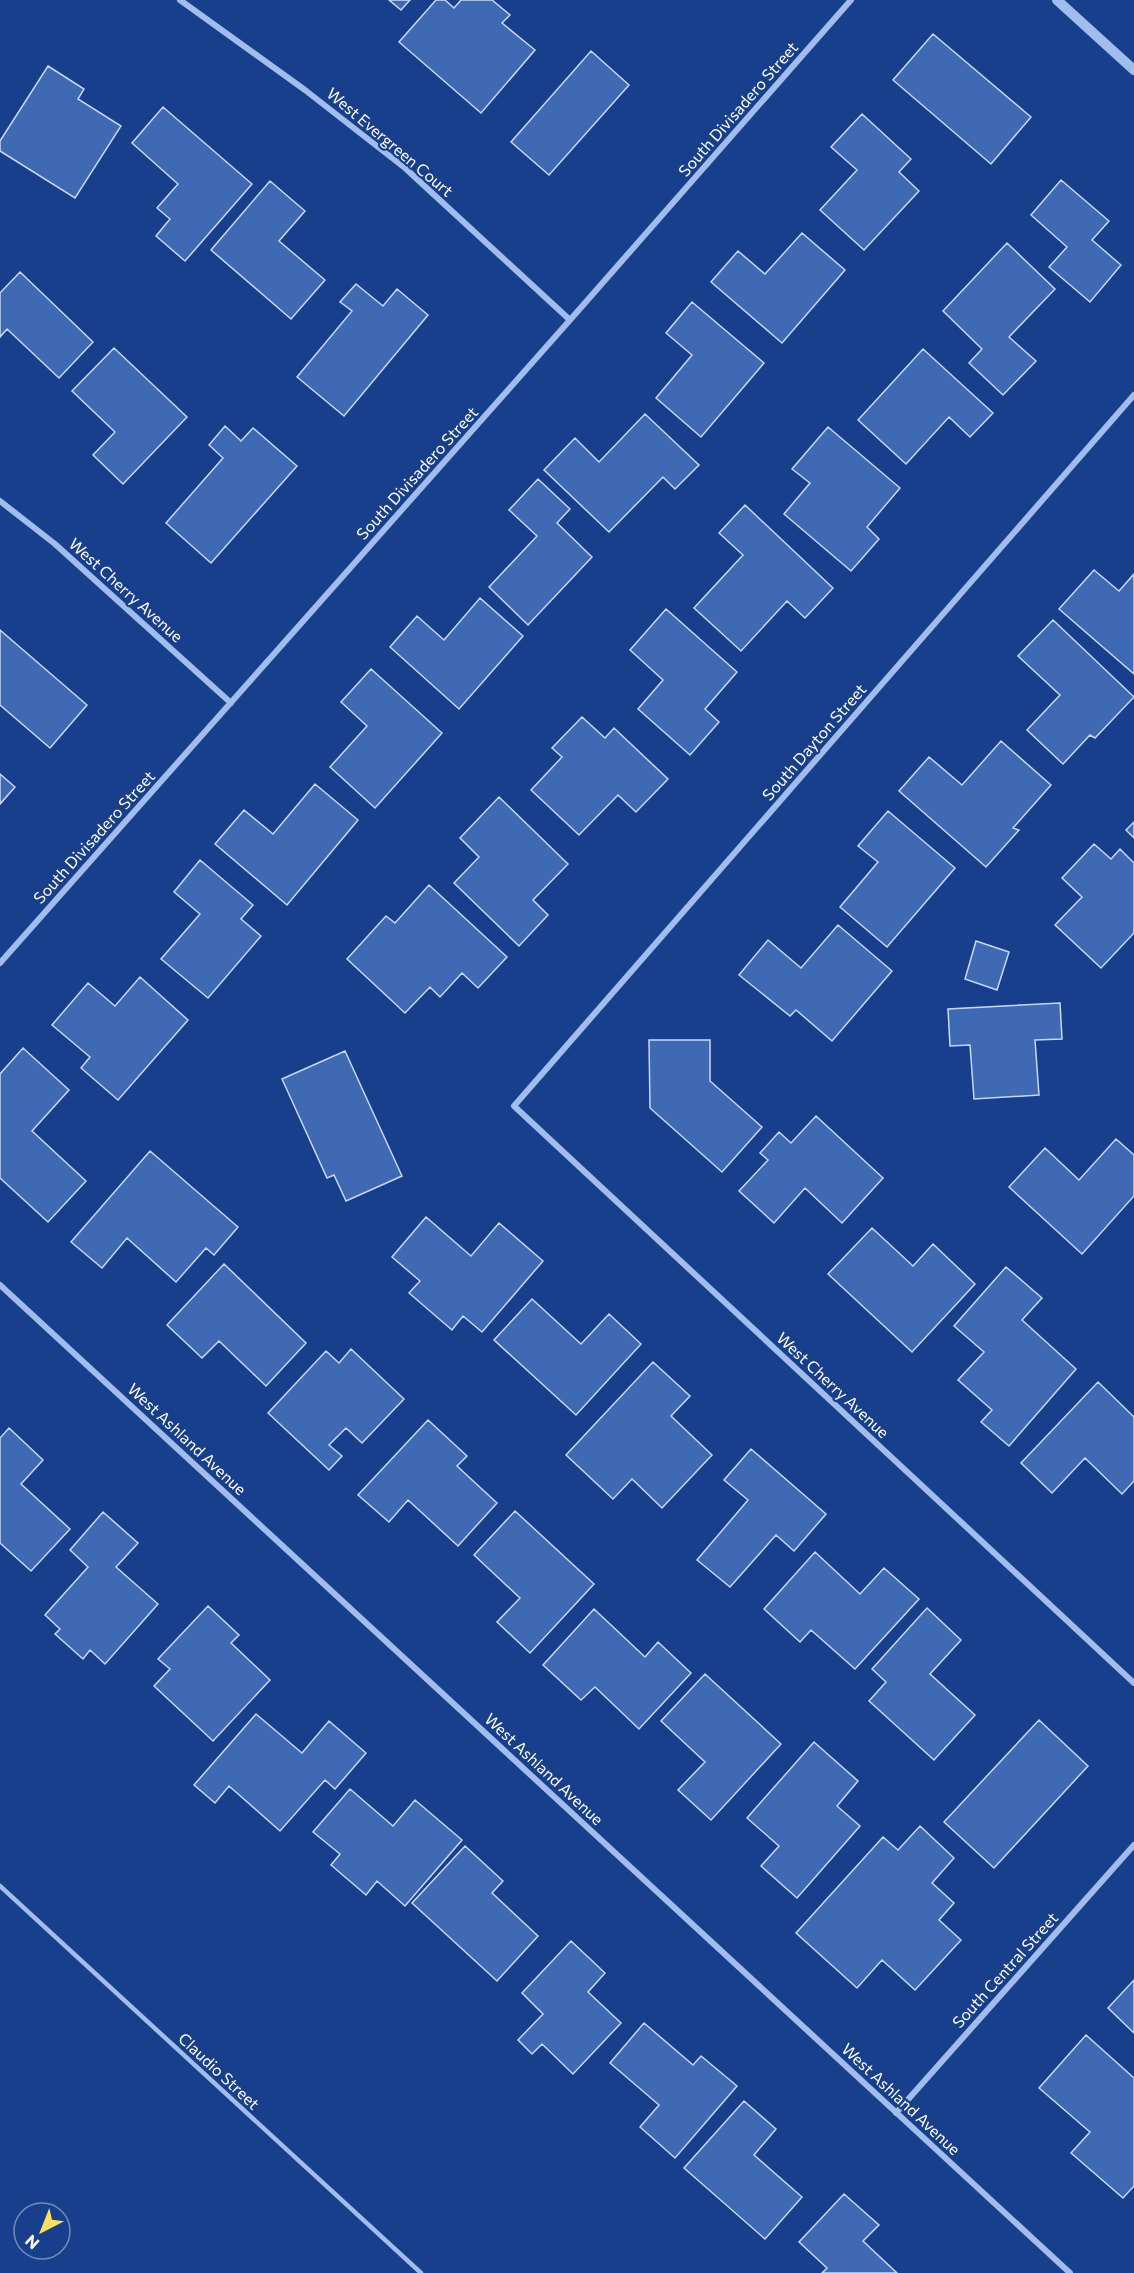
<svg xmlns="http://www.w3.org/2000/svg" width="1134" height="2273" font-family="Commissioner,sans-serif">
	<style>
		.building { fill: #4069b3; stroke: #c7d9fa; stroke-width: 1.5 }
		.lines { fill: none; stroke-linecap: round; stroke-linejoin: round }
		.service { stroke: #a1bdee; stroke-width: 4.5 }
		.minor { stroke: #a1bdee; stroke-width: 6 }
		.tertiary { stroke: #a1bdee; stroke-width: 10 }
		.labels { text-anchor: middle; stroke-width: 4.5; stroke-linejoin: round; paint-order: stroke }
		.street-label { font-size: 16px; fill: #fff; stroke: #183f8b }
	</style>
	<rect width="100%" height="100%" fill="#183f8b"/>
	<path class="building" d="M389,0H410L401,10Z
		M436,0H445L454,8L461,0H492L510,15L502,23L535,50L481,113L399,42Z
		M933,34L1031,117L991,164L893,80Z
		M591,51L629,85L549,175L511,142Z
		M48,66L84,89L78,99L121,126L75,198L0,151V141Z
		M163,107L252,184L185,261L156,236L170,219L157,208L178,184L132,143Z
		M862,114L911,159L899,172L919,191L864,250L820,210L857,170L831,147Z
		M1061,180L1109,221L1092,240L1121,265L1090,302L1049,267L1067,247L1031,215Z
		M270,181L305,211L279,241L325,280L291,319L211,250Z
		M802,233L845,270L782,343L711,282L738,251L765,274Z
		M1007,243L1055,289L1009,337L1036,361L1003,395L969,363L982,349L943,311Z
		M20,272L93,342L59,378L7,329L0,337V293Z
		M356,284L383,306L397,289L428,315L344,416L297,377L352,311L340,302Z
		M692,302L764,363L701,437L656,398L692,355L666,333Z
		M114,348L187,417L123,484L93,455L115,432L72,391Z
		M923,349L993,413L970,437L949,417L906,464L858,420Z
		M645,414L699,465L675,489L663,477L609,532L544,470L575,438L599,462Z
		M225,426L241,441L253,428L297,466L211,563L166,523L223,458L209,445Z
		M828,427L900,488L867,527L879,539L851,571L784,514L810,483L792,469Z
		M538,479L570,509L557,523L592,557L528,625L489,587L537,536L509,510Z
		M745,505L833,588L805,618L787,601L741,651L694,608L743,555L719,533Z
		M1094,570L1119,591L1134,574V674L1059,609Z
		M480,598L523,636L459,709L390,647L417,616L444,640Z
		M666,609L737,672L705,709L719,722L690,755L638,709L663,680L630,650Z
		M1053,620L1134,697L1095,738L1090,735L1063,764L1027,730L1060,695L1018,656Z
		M0,630L87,705L50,748L0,705Z
		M371,669L442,733L375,808L330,767L367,726L341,702Z
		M582,717L605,738L614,728L668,779L636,812L618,795L579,835L531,790L562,757L552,748Z
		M1001,741L1051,785L1013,828L1019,830L986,867L899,791L929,757L962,785Z
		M0,774L15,787L0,804Z
		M315,784L358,820L287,905L215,844L244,810L273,834Z
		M499,797L568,864L533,900L548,915L519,946L454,883L479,857L460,838Z
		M888,811L955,868L887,947L840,907L878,862L858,846Z
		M1134,822V838L1126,830Z
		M1094,844L1111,859L1120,849L1134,863V933L1101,968L1055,925L1082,897L1062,878Z
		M200,860L253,905L241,919L261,936L208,998L161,959L200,914L174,892Z
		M429,885L507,957L478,988L462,973L440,997L430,987L405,1013L347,959L386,916L395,923Z
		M838,925L892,971L832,1041L796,1010L790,1016L739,975L768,940L801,968Z
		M976,941L1009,952L997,990L965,979Z
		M140,977L188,1020L118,1100L81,1068L90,1057L52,1025L88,983L115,1006Z
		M1060,1003L1062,1039L1035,1040L1039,1095L974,1099L970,1045L950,1046L948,1009Z
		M649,1040H710V1081L762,1127L722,1172L650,1108Z
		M23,1048L69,1090L32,1131L86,1181L48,1222L0,1178V1074Z
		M345,1051L402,1176L346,1201L334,1175L327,1178L282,1079Z
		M816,1116L883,1178L842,1223L805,1188L774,1223L739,1191L768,1160L760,1153L779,1132L791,1143Z
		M1116,1139L1134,1155V1196L1082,1254L1009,1187L1045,1148L1079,1180Z
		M150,1151L238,1227L214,1255L206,1248L176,1282L127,1238L102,1268L71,1242Z
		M426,1217L471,1256L499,1223L543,1261L482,1332L463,1316L452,1330L409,1293L420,1281L392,1257Z
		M872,1228L913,1266L933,1244L975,1284L912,1352L828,1274Z
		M224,1264L306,1343L266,1386L219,1341L202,1358L167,1325Z
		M1006,1267L1042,1298L1022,1320L1076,1369L1009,1446L981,1422L992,1410L958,1380L984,1352L954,1326Z
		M532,1299L581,1344L609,1314L641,1344L576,1415L494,1340Z
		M351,1349L404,1399L362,1443L346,1428L329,1445L342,1456L329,1470L268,1413L326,1351L339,1363Z
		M653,1362L690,1396L671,1416L712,1455L662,1508L632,1479L613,1499L566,1455Z
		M1098,1382L1134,1417V1481L1122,1494L1085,1458L1052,1493L1021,1463Z
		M428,1420L467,1456L457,1466L497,1503L458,1546L408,1500L389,1522L358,1495Z
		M9,1428L43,1460L21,1484L70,1529L31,1571L0,1543V1438Z
		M751,1449L826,1514L794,1551L776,1535L730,1587L697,1560L748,1500L724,1480Z
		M515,1511L594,1584L530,1653L497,1622L520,1598L474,1555Z
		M103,1512L138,1543L116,1567L158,1604L105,1664L90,1650L83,1659L55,1634L60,1629L45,1615L88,1567L70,1550Z
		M815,1552L860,1594L884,1568L919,1599L855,1669L811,1630L800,1642L764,1609Z
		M208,1606L239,1635L231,1643L270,1680L213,1741L154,1686L170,1669L158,1659Z
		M927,1608L961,1640L930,1674L975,1715L934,1760L869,1701L886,1682L872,1669Z
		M594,1609L645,1657L658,1642L691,1673L639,1729L595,1687L581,1700L543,1665Z
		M705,1674L781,1744L711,1820L678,1790L705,1762L661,1721Z
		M256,1714L302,1753L329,1721L366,1753L335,1789L325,1780L280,1831L229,1786L215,1803L194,1785Z
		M1039,1720L1088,1766L994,1868L944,1822Z
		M814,1742L858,1781L837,1806L860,1826L797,1898L761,1866L779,1846L747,1818Z
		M350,1789L393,1826L415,1800L462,1840L405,1906L377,1881L366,1895L331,1865L340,1854L313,1832Z
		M920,1826L954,1858L932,1883L954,1903L939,1920L961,1940L915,1990L882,1960L857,1988L796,1933L883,1837L898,1850Z
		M465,1846L503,1881L492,1893L538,1936L497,1981L412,1903Z
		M571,1941L605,1973L588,1992L621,2023L573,2074L542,2044L532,2054L518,2040L543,2014L522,1993Z
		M1134,1980V2033L1108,2008Z
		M644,2023L693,2065L701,2056L737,2086L675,2158L640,2127L659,2105L610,2063Z
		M1086,2035L1134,2078V2186L1123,2198L1071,2153L1090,2132L1039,2088Z
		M744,2101L776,2129L754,2155L802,2197L765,2239L684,2168Z
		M844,2194L879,2225L863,2241L897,2273H822L827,2268L799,2242Z"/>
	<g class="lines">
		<path class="service" d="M0,1886L421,2273"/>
		<path class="minor" d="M180,0L305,90L405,168L570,320
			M1134,395L514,1106L1134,1683
			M0,501L55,544L231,703
			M0,963L570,320L851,0
			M0,1285L1070,2273
			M896,2113L1134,1845"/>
		<path class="tertiary" d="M1057,0L1134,70"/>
	</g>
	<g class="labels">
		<g class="street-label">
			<text transform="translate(738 109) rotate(-49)" y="6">South Divisadero Street</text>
			<text transform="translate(390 142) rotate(40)" y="6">West Evergreen Court</text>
			<text transform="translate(417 473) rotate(-48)" y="6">South Divisadero Street</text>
			<text transform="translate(126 590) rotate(42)" y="6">West Cherry Avenue</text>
			<text transform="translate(814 742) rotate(-49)" y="6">South Dayton Street</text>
			<text transform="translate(94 837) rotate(-48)" y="6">South Divisadero Street</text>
			<text transform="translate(833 1385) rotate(43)" y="6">West Cherry Avenue</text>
			<text transform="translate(187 1439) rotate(43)" y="6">West Ashland Avenue</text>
			<text transform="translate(544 1769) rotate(43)" y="6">West Ashland Avenue</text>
			<text transform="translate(1005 1970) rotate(-48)" y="6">South Central Street</text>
			<text transform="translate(219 2071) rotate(43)" y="6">Claudio Street</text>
			<text transform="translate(901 2099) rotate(43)" y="6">West Ashland Avenue</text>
		</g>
	</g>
	<g transform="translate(42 2231) rotate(222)"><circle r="28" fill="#183f8b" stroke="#748cb9" stroke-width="1.5"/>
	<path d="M0-4.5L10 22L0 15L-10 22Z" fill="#ffe05e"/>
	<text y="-9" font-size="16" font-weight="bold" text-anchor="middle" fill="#ffffff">N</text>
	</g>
</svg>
